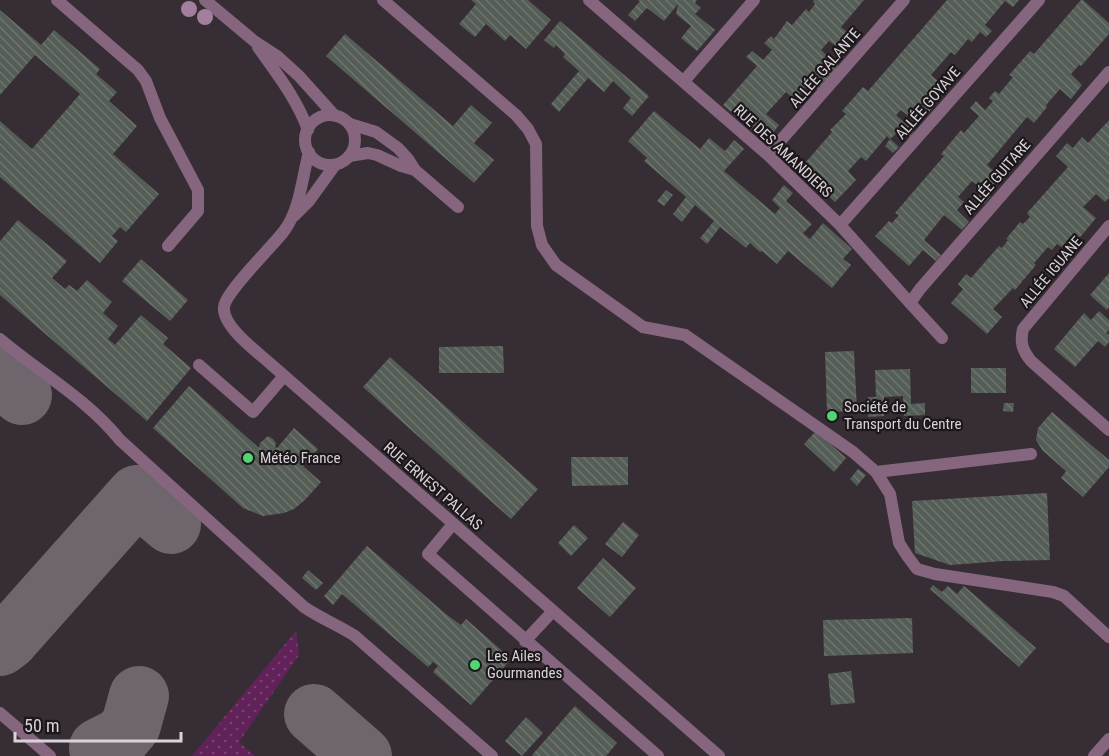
<svg xmlns="http://www.w3.org/2000/svg" width="1109" height="756" font-family="'Roboto Condensed',sans-serif">
	<style>
		.grass { fill: url(#grass-dots) }
		.lines { fill: none; stroke-linecap: round; stroke-linejoin: round }
		.taxiway { stroke: #6e666c; stroke-width: 60 }
		.building { fill: url(#building-back-hatch) }
		.service { stroke: #86657f; stroke-width: 12 }
		.minor { stroke: #86657f; stroke-width: 12 }
		.tree { fill: #a47f9d }
		.poi-dot { fill: #51d674; stroke: #1c171b; stroke-width: 2 }
		.labels { text-anchor: middle; stroke-width: 4.5; stroke-linejoin: round; paint-order: stroke }
		.street-label { font-size: 15px; fill: #d9d3d8; stroke: #1c171b }
		.poi-label { font-size: 15px; fill: #d9d3d8; stroke: #1c171b; text-anchor: start }
	</style>
	<defs>
		<pattern id="grass-dots" width="8" height="8" patternUnits="userSpaceOnUse" patternTransform="scale(1.5)"><rect width="8" height="8" fill="#612259"/><path d="M2 2h.1M6 6h.1" fill="none" stroke="#774170" stroke-width="1.8" stroke-linecap="round"/></pattern>
		<pattern id="building-back-hatch" width="6" height="6" patternUnits="userSpaceOnUse" patternTransform="scale(1.5)"><rect width="6" height="6" fill="#555e56"/><path d="M-1 5l2 2M0 0l6 6M5-1l2 2" fill="none" stroke="#6d746e"/></pattern>
	</defs>
	<rect width="100%" height="100%" fill="#372e35"/>
	<path class="grass" d="M296,631L299,655L239,742L255,756H192Z"/>
	<g class="lines">
		<path class="taxiway" d="M0,377L22,395
			M0,646L8,640L137,495L171,524
			M314,714L362,756
			M99,748L121,737L131,725L139,696"/>
	</g>
	<path class="building" d="M471,0H528L551,20L526,49L510,35L505,41L486,24L475,37L459,24L476,4Z
		M638,0H697L695,3L701,8L695,14L715,30L697,51L681,38L691,26L676,14L678,4L664,21L647,8L635,21L628,15L640,1Z
		M814,0H864L841,27L847,32L836,46L829,41L821,50L839,66L818,90L813,84L819,78L816,75L795,100L786,92L766,114L779,125L766,142L723,105L757,66L746,57L752,51L763,60L772,50L764,43L771,36L774,39L787,21L792,25L806,9L809,12L815,4L813,2Z
		M947,0H1019L1013,7L1005,1L985,25L992,31L986,37L980,32L972,42L968,39L955,55L951,52L931,75L940,83L919,107L920,108L926,102L932,108L927,114L921,109L912,119L901,110L896,115L914,131L910,137L907,135L904,138L897,133L890,139L899,147L893,153L885,146L890,139L887,136L866,161L861,157L848,171L856,180L835,202L799,170L832,132L830,130L846,114L842,111L863,87L868,91Z
		M1081,0H1083L1109,23V34L1081,66L1079,65L1071,74L1082,85L1071,99L1060,89L1046,105L1047,107L1034,123L1027,117L987,165L1001,177L986,192L991,196L984,204L977,198L984,190L972,181L958,197L964,202L957,210L969,222L962,230L944,215L924,240L941,255L936,261L923,250L909,266L875,236L889,221L892,223L899,215L895,213L944,156L941,154L961,130L964,133L979,116L970,108L976,101L985,110L993,101L989,98L995,91L999,94L1013,77L1009,75L1024,58L1030,51L1034,54Z
		M0,10L41,45L54,30L100,69L96,74L117,92L109,101L137,126L113,154L159,194L126,232L120,227L112,236L118,241L100,263L0,177V121L32,149L80,94L35,55L0,95Z
		M560,21L649,96L632,116L623,108L631,98L613,81L604,92L588,78L559,112L551,104L579,71L563,57L565,54L556,45L554,48L544,40Z
		M345,34L453,126L471,105L492,123L474,143L494,160L474,183L326,56Z
		M654,111L700,149L709,138L725,151L734,140L744,149L724,171L775,214L780,208L772,200L784,185L793,193L786,201L812,224L803,233L810,239L823,223L852,249L843,259L851,265L832,288L788,251L777,264L762,251L760,252L750,243L746,248L720,227L707,244L700,238L714,221L695,205L682,222L673,214L686,197L644,161L647,158L628,141Z
		M1109,120V198L1105,202L1096,194L1083,207L1096,218L1076,242L1070,237L1062,247L1057,244L1052,250L1048,247L1034,263L1036,265L1015,290L1013,288L993,309L1002,317L987,334L951,303L963,289L958,284L966,274L971,278L999,246L1002,248L1008,240L1006,239L1020,222L1023,224L1030,217L1027,213L1068,167L1056,156L1067,143L1073,148L1082,137L1088,143Z
		M666,190L673,195L664,206L657,201Z
		M18,220L67,261L52,278L65,289L69,285L77,291L87,280L112,302L103,313L118,326L108,339L115,345L141,315L168,338L163,344L191,368L147,421L0,295V241Z
		M141,259L188,300L170,321L122,281Z
		M1109,273V307L1107,310L1090,295Z
		M1099,311L1109,320V330L1106,333L1109,335V342L1105,347L1098,341L1075,367L1054,349L1084,313L1091,320Z
		M503,346L504,373H439V347Z
		M854,351L857,411L827,412L825,352Z
		M390,357L538,489L511,519L363,387Z
		M971,368H1006V393H971Z
		M910,369L911,404L925,403V415L904,416L903,396L884,397V416L868,417V397H876L875,370Z
		M189,386L259,448L260,443L268,436L273,439L276,443L275,447L277,448L294,428L318,449L303,466L321,482L305,500L294,509L284,513L263,516L243,508L153,428Z
		M1004,403H1014L1013,412L1003,411Z
		M1052,412L1109,460V467L1083,497L1061,478L1066,471L1042,450L1036,440L1038,428Z
		M816,431L846,458L834,472L804,444Z
		M571,457H628V485L572,486Z
		M858,469L866,475L857,486L850,479Z
		M1047,493L1050,560L1003,561L950,565L915,553L912,501Z
		M623,522L639,535L622,557L605,544Z
		M574,525L588,538L571,556L558,543Z
		M367,546L447,615L461,625L466,619L511,659L471,705L433,672L438,666L433,662L428,667L342,594L333,605L324,596Z
		M603,558L636,588L610,617L577,588Z
		M308,570L323,583L316,590L302,578Z
		M933,585L942,592L948,586L957,594L964,586L1036,648L1019,667L930,589Z
		M912,618L913,653L824,656L823,620Z
		M851,671L855,703L831,705L828,674Z
		M575,706L617,743L606,756H534L532,755Z
		M526,717L543,733L522,756L505,741Z"/>
	<g class="lines">
		<path class="service" d="M57,0L138,70L146,81L160,118L198,190V211L168,246
			M383,0L516,115L528,129L536,144L537,226L542,245L556,265L643,327L685,335L853,452L876,472L890,494L899,543L908,557L917,569L935,574L1053,592L1064,596L1109,637
			M350,124L376,132L398,148L408,159L415,170L458,207
			M349,156L368,153L377,155L401,166L415,170
			M910,303L942,338
			M0,339C40,373 86,398 120,440L304,607C320,618 338,625 355,636L492,756
			M199,365L253,412L284,376
			M876,472L1031,454
			M453,524L428,554L658,756
			M525,641L553,611
			M0,713L50,756
			M1094,756L1109,739"/>
		<path class="minor" d="M205,0L254,41L277,56L299,76L335,116
			M589,0L768,155L840,225L910,303L920,289L1109,72
			M258,47C277,74 297,99 308,130
			M684,81L754,0
			M305 140a25 25 0 1 1 50 0a25 25 0 1 1-50 0Z
			M309,152C302,178 300,210 284,231C273,246 225,292 224,307C222,327 259,353 273,366L719,756
			M768,155L904,0
			M294,216L309,201L335,165
			M840,225L1039,0
			M1109,226L1023,329C1020,342 1022,350 1031,361L1109,430"/>
	</g>
	<g class="tree">
		<circle cx="189" cy="9" r="8"/>
		<circle cx="205" cy="17" r="8"/>
	</g>
	<g class="poi-dot">
		<circle cx="832" cy="416" r="6"/>
		<circle cx="248" cy="458" r="6"/>
		<circle cx="475" cy="665" r="6"/>
	</g>
	<g class="labels">
		<g class="street-label">
			<text transform="translate(825 68) rotate(-49)" y="5">ALLÉE GALANTE</text>
			<text transform="translate(928 103) rotate(-49)" y="5">ALLÉE GOYAVE</text>
			<text transform="translate(783 151) rotate(43)" y="5">RUE DES AMANDIERS</text>
			<text transform="translate(997 177) rotate(-49)" y="5">ALLÉE GUITARE</text>
			<text transform="translate(1051 272) rotate(-50)" y="5">ALLÉE IGUANE</text>
			<text transform="translate(433 486) rotate(41)" y="5">RUE ERNEST PALLAS</text>
		</g>
		<g class="poi-label">
			<text x="844" y="412">Société de<tspan x="844" dy="17">Transport du Centre</tspan></text>
			<text x="260" y="463">Météo France</text>
			<text x="487" y="661">Les Ailes<tspan x="487" dy="17">Gourmandes</tspan></text>
		</g>
	</g>
	<path d="M15 732v9h166v-9" fill="none" stroke="#d9d3d8" stroke-width="3"/>
	<text x="24" y="732" font-size="18" fill="#d9d3d8" stroke="#1c171b" stroke-width="4.5" paint-order="stroke">50 m</text>
</svg>
